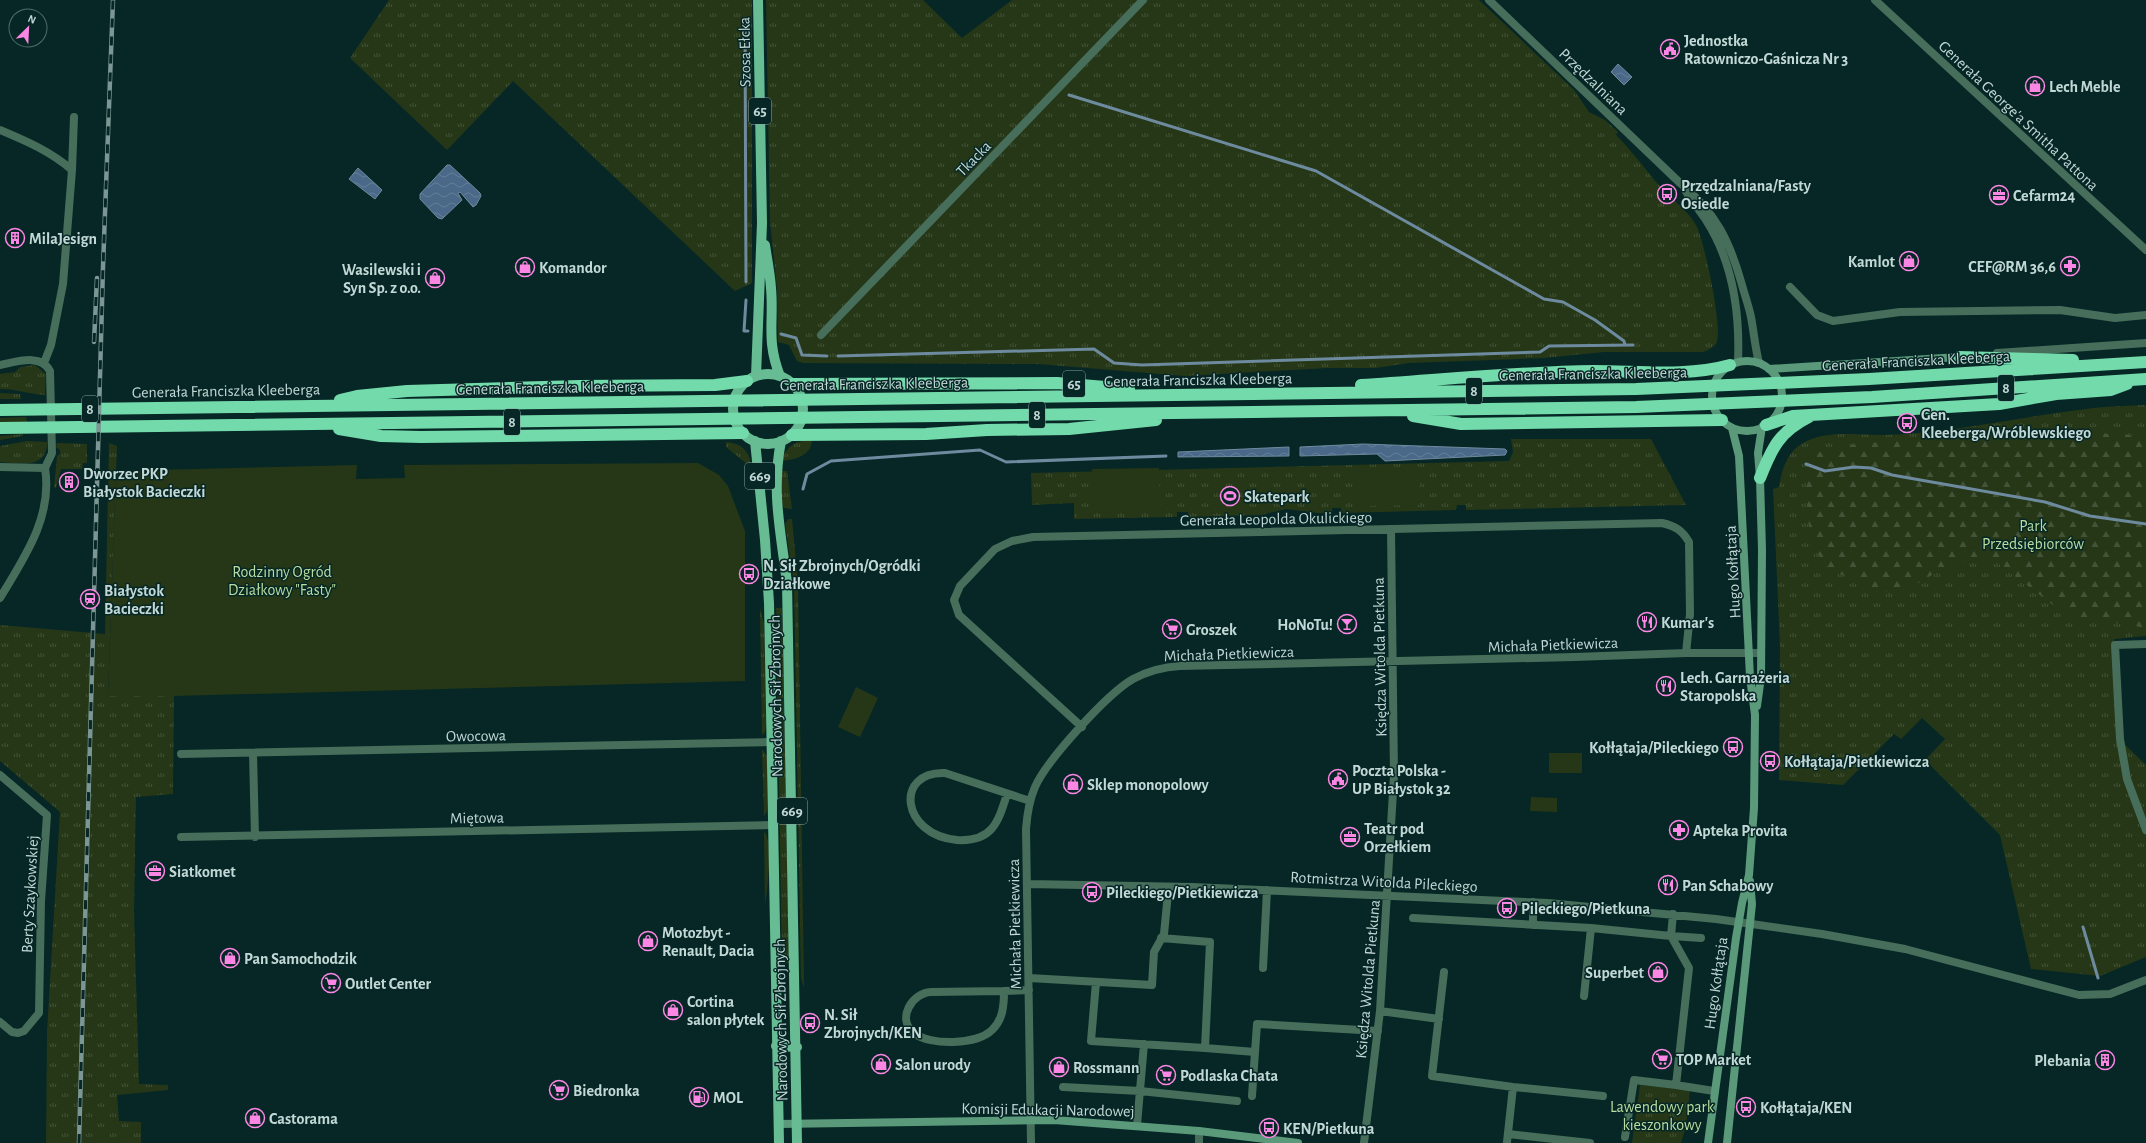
<svg xmlns="http://www.w3.org/2000/svg" width="2146" height="1143" font-family="'Alegreya Sans',sans-serif">
	<style>
		.grass { fill: url(#grass-tufts) }
		.forest { fill: url(#forest-firs) }
		.garden { fill: #253717 }
		.water { fill: url(#water-waves); stroke: #6e8a9f }
		.lines { fill: none; stroke-linecap: round; stroke-linejoin: round }
		.stream { stroke: #6e8a9f; stroke-width: 3 }
		.street { stroke: #476e5b; stroke-width: 8 }
		.secondary { stroke: #5a9a7b; stroke-width: 8 }
		.primary { stroke: #67bc94; stroke-width: 10 }
		.highway { stroke: #73dbab; stroke-width: 12 }
		.rail-casing { stroke: #7b9694; stroke-width: 4.5 }
		.rail { stroke: #062725; stroke-width: 3; stroke-dasharray: 9; stroke-linecap: butt }
		.labels { text-anchor: middle; stroke-width: 3; stroke-linejoin: round; paint-order: stroke }
		.shield { fill: #062725; stroke: #8aa3a1; stroke-width: 1 }
		.shield-label { font-size: 15px; font-weight: bold; fill: #c2d8d6 }
		.poi-label { font-size: 16px; font-weight: bold; fill: #c2d8d6; stroke: #062725; text-anchor: start }
		.street-label { font-size: 16px; fill: #c2d8d6; stroke: #062725 }
		.park-label { font-size: 16px; fill: #b9dda0; stroke: #062725 }
	</style>
	<defs>
		<pattern id="grass-tufts" width="24" height="20" patternUnits="userSpaceOnUse"><rect width="24" height="20" fill="#253717"/><path d="M3 7l-1-3M5 7V3M7 7l1-3M15 17l-1-3M17 17v-4M19 17l1-3" fill="none" stroke="#435338"/></pattern>
		<pattern id="forest-firs" width="22" height="20" patternUnits="userSpaceOnUse"><rect width="22" height="20" fill="#253717"/><path d="M5 1l3.5 6h-7zM16 11l3.5 6h-7z" fill="#435338"/></pattern>
		<pattern id="water-waves" width="16" height="10" patternUnits="userSpaceOnUse"><rect width="16" height="10" fill="#4a6988"/><path d="M0 5q4-4 8 0t8 0" fill="none" stroke="#627e98"/></pattern>
	</defs>
	<rect width="100%" height="100%" fill="#062725"/>
	<path class="grass" d="M389,0H752V283L735,291L513,81L447,150L350,58Z
		M766,0H923L962,38L1012,0H1479L1574,90L1589,112L1605,120L1618,132L1616,135C1632,151 1642,165 1656,182C1666,194 1691,213 1697,227C1704,242 1724,331 1716,344C1713,348 1708,350 1703,352H1604L1544,358L1409,363L1376,368H1327L1185,376L1038,364L803,363L797,361L789,345L778,342L777,289L770,221Z
		M35,365L46,374L45,395C29,394 17,389 0,389V374L15,372L20,367Z
		M0,393L20,394L21,399H0Z
		M2146,405V636L2114,639L2120,740L2146,765V957L2100,976L2031,969L2000,835L1925,760L1945,739L1922,718L1901,739L1894,734L1843,785L1779,780L1780,646L1773,489L1779,487C1782,470 1786,453 1803,443C1825,430 1858,435 1883,435C1954,433 2024,416 2094,408C2111,406 2129,406 2146,405Z
		M26,417L27,422H0V418Z
		M23,434V436L0,440V436Z
		M1511,439H1651L1686,505L1466,510V505H1457L1456,510L1341,513V508H1332V513H1318L1286,509L1260,515L1188,517V512H1177V517L1074,519V503L1032,505L1031,473L1509,461L1513,452Z
		M812,440C811,456 796,459 782,461C786,445 796,441 812,440Z
		M27,441L47,442C47,470 19,463 0,462V446Z
		M726,442C741,443 749,450 751,465L747,464L726,447Z
		M57,443L87,444V463H83L82,469H61L56,488L54,487L57,456L60,454V450L56,447Z
		M109,443L117,446L108,695L174,696L173,794L136,797L134,911L139,1084L168,1085V1090L117,1095L119,1121L141,1122V1143H46L47,1032L60,812L0,761V625L105,634Z
		M782,471H787L792,509L784,508L782,505Z
		M788,519H792L798,583L804,988L801,978L794,584L785,524Z
		M760,608L764,624L766,725L765,732L762,735Z
		M776,608H782L789,963L782,964Z
		M762,749L767,756V811L764,816Z
		M764,831C774,843 767,890 765,906Z
		M1640,1085L1690,1090L1686,1126L1681,1143H1632Z"/>
	<path class="forest" d="M1990,431L2120,434L2146,437V629L2130,624L2074,617L2053,605L1995,561H1965L1932,575L1903,592H1877L1827,567L1810,543L1806,489L1814,454L1840,446Z"/>
	<path class="garden" d="M698,463L719,475L728,486L745,531V681L174,696H108L116,471L357,465L356,479L405,478L404,465Z
		M1159,468L1160,508L1093,510L1092,469Z
		M1419,471V505L1356,506L1355,472Z
		M856,687L878,698L860,737L838,727Z
		M1549,753H1582V773H1549Z
		M1531,797L1557,798V812L1530,811Z"/>
	<path class="water" d="M1618,64L1632,77L1624,85L1611,72Z
		M447,165H450L480,193L481,196L476,205L473,207L460,192L458,193L462,200L442,219L438,218L420,199V194Z
		M358,168L382,190L375,199L349,179Z
		M1363,444L1505,449L1507,451L1505,455L1385,461L1377,454L1300,456V447Z
		M1289,447V456L1178,457V452Z"/>
	<g class="lines">
		<path class="stream" d="M745,22L746,282
			M1069,95L1316,171L1544,299L1563,302L1595,320L1624,341L1625,345
			M746,300L744,331H748
			M781,334L796,338L802,355L827,356
			M838,356L1094,349L1114,363L1142,365L1540,352L1549,346L1633,345
			M1806,464L1825,471L1854,467L1871,468L1892,475L2045,502L2090,516L2146,524
			M803,489L807,474L831,461L980,450L1006,462L1166,456
			M2083,927L2098,978"/>
		<path class="street" d="M1489,0L1680,183C1716,212 1730,242 1742,285C1745,296 1749,307 1751,317C1754,333 1755,347 1759,363
			M1875,0L2146,250
			M0,130C26,141 50,151 72,170L63,284L51,345L44,363
			M72,170L74,117
			M1685,190C1692,201 1699,210 1706,220C1733,262 1740,313 1738,362
			M1790,287L1817,315L1833,321L1900,312L2060,310L2115,318L2146,315
			M821,335L1143,0
			M1997,353L2146,343
			M0,365C16,362 41,353 50,371L52,453L45,468
			M0,467L45,468
			M0,598C24,558 53,517 45,468
			M2146,644L2115,645L2120,739L2127,779L2146,830
			M1082,727L959,615L954,600L960,586L995,549L1012,541L1033,537L1662,523C1675,526 1682,530 1689,542L1690,614L1686,653
			M253,753L255,837
			M181,754L772,742
			M0,775L47,815L41,901L39,1013L24,1031L18,1033L12,1032L0,1022
			M1007,794C998,823 992,842 957,840C901,835 894,771 945,773L1030,801
			M181,837L774,825
			M1028,884L1192,887L1548,903L1716,919L1822,934L1905,949L2079,995L2110,994L2146,980
			M1673,914L1671,936L1701,938
			M1413,918L1591,928L1671,936L1689,968L1676,1085L1714,1091
			M1533,925V902
			M1263,968L1267,890
			M1444,972L1432,1076L1513,1087L1603,1096
			M1029,978L1152,985L1154,952L1164,934L1168,893
			M1096,982L1091,1041L1205,1048L1210,942L1161,938
			M1004,991L931,992C912,993 896,1019 914,1033C930,1046 977,1045 992,1030C1003,1020 1004,1005 1004,991L1029,990
			M1584,996L1591,928
			M1380,1011L1439,1019
			M1205,1048L1255,1052L1257,1024L1378,1031
			M1063,1087L1140,1091L1237,1101
			M1252,1096L1255,1052
			M1137,1125L1144,1044
			M1508,1134L1590,1143
			M1625,1137L1634,1080L1676,1085
			M1507,1142L1513,1087
			M1031,1143L1026,829C1027,815 1029,801 1035,787C1047,760 1107,694 1133,679C1148,671 1163,667 1180,666L1575,657L1686,653H1760
			M1199,1143V1131
			M1364,1143L1380,1011L1394,775L1391,529"/>
		<path class="secondary" d="M1712 396a35 35 0 1 1 70 0a35 35 0 1 1-70 0Z
			M1769,369L1959,357
			M1757,706L1761,677L1762,550L1760,478L1758,453L1762,427
			M778,1124L1054,1120L1199,1131L1298,1143
			M1708,1143L1736,938L1742,903L1749,875L1754,808L1755,715L1750,677L1739,456L1732,428
			M1727,1143L1752,904L1750,881"/>
		<path class="primary" d="M765,245C767,259 770,273 771,288C774,322 766,341 780,376
			M733 409a35 35 0 1 1 70 0a35 35 0 1 1-70 0Z
			M756,376L762,223L758,0
			M755,441L765,540L769,603L779,1143
			M781,441C771,493 781,532 787,583L797,1143
			M776,1046L797,1047"/>
		<path class="highway" d="M1959,357L2073,360
			M793,384L1057,383L1129,389
			M1361,385C1439,380 1516,372 1594,371C1639,371 1687,377 1730,365
			M340,400L357,396L407,391L580,386L715,385L747,381
			M0,410L1636,389L1869,379L2146,362
			M1413,416L1461,424L1722,420
			M1766,425L1793,416L1999,404L2056,394L2111,390L2127,384
			M0,428L1636,407L1872,397L2146,379
			M339,429L381,436L421,437L743,433
			M792,435L926,434L987,430L1069,429L1156,420
			M1760,478C1772,448 1779,432 1809,417"/>
		<g class="rail-casing">
			<path id="rail" d="M94,342L97,278
				M79,1143L103,267L113,0"/>
		</g>
		<use href="#rail" class="rail"/>
	</g>
	<defs>
		<g id="civic-ring" transform="scale(1)"><circle r="9.5" fill="#062725" stroke="#fc86e3" stroke-width="1.5"/><path d="M-.6-6.5H3V-4.5H.6V-3L4-1V1h2V6H-6V1h2V-1L-.6-3ZM-1.2 2.5V6h2.4V2.5Z" fill="#fc86e3"/></g>
		<g id="shop-ring" transform="scale(1)"><circle r="9.5" fill="#062725" stroke="#fc86e3" stroke-width="1.5"/><path d="M-5-2.5h2.3a2.7 3.5 0 0 1 5.4 0H5L5.5 6h-11ZM-1.5-2.5h3a1.5 2.3 0 0 0-3 0Z" fill="#fc86e3"/></g>
		<g id="bus-ring" transform="scale(1)"><circle r="9.5" fill="#062725" stroke="#fc86e3" stroke-width="1.5"/><path d="M-5-6H5V4H4V6H2V4H-2V6H-4V4H-5ZM-3.5-4V0h7V-4ZM-3.5 1.2v1.5H-2V1.2ZM2 1.2v1.5H3.5V1.2Z" fill="#fc86e3"/></g>
		<g id="office-ring" transform="scale(1)"><circle r="9.5" fill="#062725" stroke="#fc86e3" stroke-width="1.5"/><path d="M-6-3h4V-5.5h4V-3h4V5H-6ZM-1-4.5V-3h2v-1.5ZM-6 0V1H6V0Z" fill="#fc86e3"/></g>
		<g id="building-ring" transform="scale(1)"><circle r="9.5" fill="#062725" stroke="#fc86e3" stroke-width="1.5"/><path d="M-4-6H4V6H1V3H-1V6H-4ZM-2.5-4.3h1.7v1.8h-1.7ZM.8-4.3h1.7v1.8H.8ZM-2.5-1h1.7V.8h-1.7ZM.8-1h1.7V.8H.8Z" fill="#fc86e3"/></g>
		<g id="pharmacy-ring" transform="scale(1)"><circle r="9.5" fill="#062725" stroke="#fc86e3" stroke-width="1.5"/><path d="M-2-6h4v4h4v4h-4v4h-4v-4h-4v-4h4Z" fill="#fc86e3"/></g>
		<g id="stadium-ring" transform="scale(1)"><circle r="9.5" fill="#062725" stroke="#fc86e3" stroke-width="1.5"/><path d="M0-5a6.5 5 0 1 0 0 10a6.5 5 0 1 0 0-10ZM-3.5-1.8h7v3.6h-7Z" fill="#fc86e3"/></g>
		<g id="station-ring" transform="scale(1)"><circle r="9.5" fill="#062725" stroke="#fc86e3" stroke-width="1.5"/><path d="M-3-6H3Q5-6 5-4V2Q5 4 3 4L4.5 6H3L1.5 4h-3L-3 6H-4.5L-3 4Q-5 4-5 2V-4Q-5-6-3-6ZM-3.5-4v3h7v-3ZM-3.5 1v1.5H-2V1ZM2 1v1.5H3.5V1Z" fill="#fc86e3"/></g>
		<g id="restaurant-ring" transform="scale(1)"><circle r="9.5" fill="#062725" stroke="#fc86e3" stroke-width="1.5"/><path d="M-5-6h1v4h1v-4h1v4h1v-4h1v5L-1.5 .5V6h-2V.5L-5-1ZM5-6V6H3V1.5H1.5Q1.5-4 5-6Z" fill="#fc86e3"/></g>
		<g id="bar-ring" transform="scale(1)"><circle r="9.5" fill="#062725" stroke="#fc86e3" stroke-width="1.5"/><path d="M-6-5H6L.8 .8V4.5H3.5V6h-7V4.5H-.8V.8Z" fill="#fc86e3"/></g>
		<g id="supermarket-ring" transform="scale(1)"><circle r="9.5" fill="#062725" stroke="#fc86e3" stroke-width="1.5"/><path d="M-6-5.5h2.5l.6 2H6L4.5 2H-2.5L-4.4-4H-6ZM-1.5 3.2a1.3 1.3 0 1 0 .1 0ZM3 3.2a1.3 1.3 0 1 0 .1 0Z" fill="#fc86e3"/></g>
		<g id="fuel-ring" transform="scale(1)"><circle r="9.5" fill="#062725" stroke="#fc86e3" stroke-width="1.5"/><path d="M-5.5-6h7V0h2V4h1.3V-2.5L3-4.5l.8-.8L6-3V5H2.5V1h-1V6h-7ZM-4.2-4.7v3.2H.2V-4.7Z" fill="#fc86e3"/></g>
	</defs>
	<g fill-rule="evenodd">
		<use href="#civic-ring" x="1670" y="49"/>
		<use href="#shop-ring" x="2035" y="86"/>
		<use href="#bus-ring" x="1667" y="194"/>
		<use href="#office-ring" x="1999" y="195"/>
		<use href="#building-ring" x="15" y="238"/>
		<use href="#shop-ring" x="1909" y="261"/>
		<use href="#pharmacy-ring" x="2070" y="266"/>
		<use href="#shop-ring" x="525" y="267"/>
		<use href="#shop-ring" x="435" y="278"/>
		<use href="#bus-ring" x="1907" y="423"/>
		<use href="#building-ring" x="69" y="482"/>
		<use href="#stadium-ring" x="1230" y="496"/>
		<use href="#bus-ring" x="749" y="574"/>
		<use href="#station-ring" x="90" y="599"/>
		<use href="#restaurant-ring" x="1647" y="622"/>
		<use href="#bar-ring" x="1347" y="624"/>
		<use href="#supermarket-ring" x="1172" y="629"/>
		<use href="#restaurant-ring" x="1666" y="686"/>
		<use href="#bus-ring" x="1733" y="747"/>
		<use href="#bus-ring" x="1770" y="761"/>
		<use href="#civic-ring" x="1338" y="779"/>
		<use href="#shop-ring" x="1073" y="784"/>
		<use href="#pharmacy-ring" x="1679" y="830"/>
		<use href="#office-ring" x="1350" y="837"/>
		<use href="#office-ring" x="155" y="871"/>
		<use href="#restaurant-ring" x="1668" y="885"/>
		<use href="#bus-ring" x="1092" y="892"/>
		<use href="#bus-ring" x="1507" y="908"/>
		<use href="#shop-ring" x="648" y="941"/>
		<use href="#shop-ring" x="230" y="958"/>
		<use href="#shop-ring" x="1658" y="972"/>
		<use href="#supermarket-ring" x="331" y="983"/>
		<use href="#shop-ring" x="673" y="1010"/>
		<use href="#bus-ring" x="810" y="1023"/>
		<use href="#supermarket-ring" x="1662" y="1059"/>
		<use href="#building-ring" x="2105" y="1060"/>
		<use href="#shop-ring" x="881" y="1064"/>
		<use href="#shop-ring" x="1059" y="1067"/>
		<use href="#supermarket-ring" x="1166" y="1075"/>
		<use href="#supermarket-ring" x="559" y="1090"/>
		<use href="#fuel-ring" x="699" y="1097"/>
		<use href="#bus-ring" x="1746" y="1107"/>
		<use href="#shop-ring" x="255" y="1118"/>
		<use href="#bus-ring" x="1269" y="1128"/>
	</g>
	<g class="labels">
		<g class="shield">
			<rect x="749" y="98" width="22" height="26" rx="3"/>
			<rect x="1063" y="371" width="22" height="26" rx="3"/>
			<rect x="1998" y="375" width="16" height="26" rx="3"/>
			<rect x="1466" y="378" width="16" height="26" rx="3"/>
			<rect x="82" y="396" width="16" height="26" rx="3"/>
			<rect x="1029" y="402" width="16" height="26" rx="3"/>
			<rect x="504" y="409" width="16" height="26" rx="3"/>
			<rect x="745" y="463" width="30" height="26" rx="3"/>
			<rect x="777" y="798" width="30" height="26" rx="3"/>
		</g>
		<g class="shield-label">
			<text x="760" y="116">65</text>
			<text x="1074" y="389">65</text>
			<text x="2006" y="393">8</text>
			<text x="1474" y="396">8</text>
			<text x="90" y="414">8</text>
			<text x="1037" y="420">8</text>
			<text x="512" y="427">8</text>
			<text x="760" y="481">669</text>
			<text x="792" y="816">669</text>
		</g>
		<g class="poi-label">
			<text x="1684" y="46">Jednostka<tspan x="1684" dy="18">Ratowniczo-Gaśnicza Nr 3</tspan></text>
			<text x="2049" y="92">Lech Meble</text>
			<text x="1681" y="191">Przędzalniana/Fasty<tspan x="1681" dy="18">Osiedle</tspan></text>
			<text x="2013" y="201">Cefarm24</text>
			<text x="29" y="244">MilaJesign</text>
			<text x="1895" y="267" text-anchor="end">Kamlot</text>
			<text x="2056" y="272" text-anchor="end">CEF@RM 36,6</text>
			<text x="539" y="273">Komandor</text>
			<text x="421" y="275" text-anchor="end">Wasilewski i<tspan x="421" dy="18">Syn Sp. z o.o.</tspan></text>
			<text x="1921" y="420">Gen.<tspan x="1921" dy="18">Kleeberga/Wróblewskiego</tspan></text>
			<text x="83" y="479">Dworzec PKP<tspan x="83" dy="18">Białystok Bacieczki</tspan></text>
			<text x="1244" y="502">Skatepark</text>
			<text x="763" y="571">N. Sił Zbrojnych/Ogródki<tspan x="763" dy="18">Działkowe</tspan></text>
			<text x="104" y="596">Białystok<tspan x="104" dy="18">Bacieczki</tspan></text>
			<text x="1661" y="628">Kumar's</text>
			<text x="1333" y="630" text-anchor="end">HoNoTu!</text>
			<text x="1186" y="635">Groszek</text>
			<text x="1680" y="683">Lech. Garmażeria<tspan x="1680" dy="18">Staropolska</tspan></text>
			<text x="1719" y="753" text-anchor="end">Kołłątaja/Pileckiego</text>
			<text x="1784" y="767">Kołłątaja/Pietkiewicza</text>
			<text x="1352" y="776">Poczta Polska -<tspan x="1352" dy="18">UP Białystok 32</tspan></text>
			<text x="1087" y="790">Sklep monopolowy</text>
			<text x="1364" y="834">Teatr pod<tspan x="1364" dy="18">Orzełkiem</tspan></text>
			<text x="1693" y="836">Apteka Provita</text>
			<text x="169" y="877">Siatkomet</text>
			<text x="1682" y="891">Pan Schabowy</text>
			<text x="1106" y="898">Pileckiego/Pietkiewicza</text>
			<text x="1521" y="914">Pileckiego/Pietkuna</text>
			<text x="662" y="938">Motozbyt -<tspan x="662" dy="18">Renault, Dacia</tspan></text>
			<text x="244" y="964">Pan Samochodzik</text>
			<text x="1644" y="978" text-anchor="end">Superbet</text>
			<text x="345" y="989">Outlet Center</text>
			<text x="687" y="1007">Cortina<tspan x="687" dy="18">salon płytek</tspan></text>
			<text x="824" y="1020">N. Sił<tspan x="824" dy="18">Zbrojnych/KEN</tspan></text>
			<text x="1676" y="1065">TOP Market</text>
			<text x="2091" y="1066" text-anchor="end">Plebania</text>
			<text x="895" y="1070">Salon urody</text>
			<text x="1073" y="1073">Rossmann</text>
			<text x="1180" y="1081">Podlaska Chata</text>
			<text x="573" y="1096">Biedronka</text>
			<text x="713" y="1103">MOL</text>
			<text x="1760" y="1113">Kołłątaja/KEN</text>
			<text x="269" y="1124">Castorama</text>
			<text x="1283" y="1134">KEN/Pietkuna</text>
		</g>
		<g class="street-label">
			<text transform="translate(744 52) rotate(-91)" y="6">Szosa Ełcka</text>
			<text transform="translate(1594 81) rotate(44)" y="6">Przędzalniana</text>
			<text transform="translate(2019 115) rotate(43)" y="6">Generała George'a Smitha Pattona</text>
			<text transform="translate(973 158) rotate(-46)" y="6">Tkacka</text>
			<text transform="translate(1916 360) rotate(-3)" y="6">Generała Franciszka Kleeberga</text>
			<text transform="translate(1593 373) rotate(-1)" y="6">Generała Franciszka Kleeberga</text>
			<text transform="translate(1198 379) rotate(-1)" y="6">Generała Franciszka Kleeberga</text>
			<text transform="translate(874 383) rotate(-1)" y="6">Generała Franciszka Kleeberga</text>
			<text transform="translate(550 387) rotate(-1)" y="6">Generała Franciszka Kleeberga</text>
			<text transform="translate(226 390) rotate(-1)" y="6">Generała Franciszka Kleeberga</text>
			<text transform="translate(1276 518) rotate(-1)" y="6">Generała Leopolda Okulickiego</text>
			<text transform="translate(1732 572) rotate(-93)" y="6">Hugo Kołłątaja</text>
			<text transform="translate(1553 644) rotate(-2)" y="6">Michała Pietkiewicza</text>
			<text transform="translate(1229 653) rotate(-2)" y="6">Michała Pietkiewicza</text>
			<text transform="translate(1379 657) rotate(-91)" y="6">Księdza Witolda Pietkuna</text>
			<text transform="translate(775 696) rotate(-91)" y="6">Narodowych Sił Zbrojnych</text>
			<text transform="translate(476 735) rotate(-1)" y="6">Owocowa</text>
			<text transform="translate(477 817) rotate(-1)" y="6">Miętowa</text>
			<text transform="translate(1384 881) rotate(3)" y="6">Rotmistrza Witolda Pileckiego</text>
			<text transform="translate(29 894) rotate(-87)" y="6">Berty Szaykowskiej</text>
			<text transform="translate(1014 924) rotate(-91)" y="6">Michała Pietkiewicza</text>
			<text transform="translate(1367 979) rotate(-85)" y="6">Księdza Witolda Pietkuna</text>
			<text transform="translate(1715 983) rotate(-82)" y="6">Hugo Kołłątaja</text>
			<text transform="translate(780 1020) rotate(-91)" y="6">Narodowych Sił Zbrojnych</text>
			<text transform="translate(1048 1109) rotate(1)" y="6">Komisji Edukacji Narodowej</text>
		</g>
		<g class="park-label">
			<text x="2033" y="531">Park<tspan x="2033" dy="18">Przedsiębiorców</tspan></text>
			<text x="282" y="577">Rodzinny Ogród<tspan x="282" dy="18">Działkowy "Fasty"</tspan></text>
			<text x="1662" y="1112">Lawendowy park<tspan x="1662" dy="18">kieszonkowy</tspan></text>
		</g>
	</g>
	<g transform="translate(28 28) rotate(24)"><circle r="19" fill="#062725" stroke="#516e6c"/>
	<path d="M0-3L7 15L0 10L-7 15Z" fill="#fc86e3"/>
	<text y="-6" font-size="11" font-weight="bold" text-anchor="middle" fill="#c2d8d6">N</text>
	</g>
</svg>
